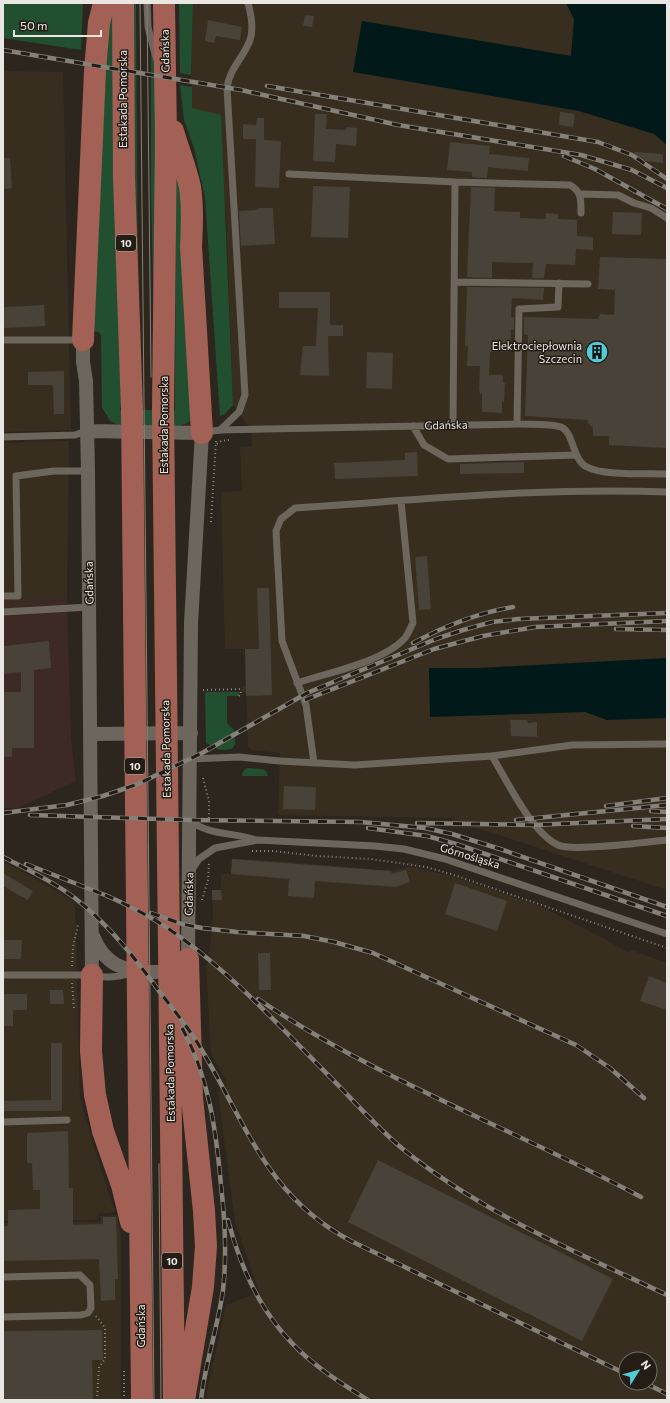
<svg xmlns="http://www.w3.org/2000/svg" width="670" height="1403" font-family="Commissioner,sans-serif">
	<style>
		.commercial { fill: #3d2926 }
		.built { fill: #382e20; fill-rule: evenodd }
		.green { fill: #234f31 }
		.water { fill: #021919 }
		.building { fill: #484239 }
		.lines { fill: none; stroke-linecap: round; stroke-linejoin: round }
		.path { stroke: #8b867f; stroke-width: 2; stroke-dasharray: 1 3; stroke-linecap: butt }
		.lane { stroke: #6d665c; stroke-width: 7 }
		.street { stroke: #6d665c; stroke-width: 14 }
		.primary { stroke: #a26154; stroke-width: 22 }
		.tram { stroke: #858079; stroke-width: 1 }
		.rail-casing { stroke: #858079; stroke-width: 4.5 }
		.rail { stroke: #231d15; stroke-width: 3; stroke-dasharray: 9; stroke-linecap: butt }
		.labels { text-anchor: middle; stroke-width: 3; stroke-linejoin: round; paint-order: stroke }
		.shield { fill: #231d15; stroke: #aeaaa4; stroke-width: 1 }
		.shield-label { font-size: 10px; font-weight: bold; fill: #eae6e1 }
		.street-label { font-size: 11px; fill: #eae6e1; stroke: #231d15 }
		.poi-label { font-size: 11px; fill: #eae6e1; stroke: #231d15; text-anchor: end }
	</style>
	<rect width="100%" height="100%" fill="#2c261e"/>
	<path class="commercial" d="M67,600L71,738L76,781L18,808H3V602Z"/>
	<path class="built" d="M193,3H566L575,19L571,56L654,134L667,145V890L477,828H452V818L278,815L280,753L252,750L248,746L246,692H242V686H246L245,649H225L221,492L242,491L240,447L252,446L251,430L233,405L226,211L192,108L191,77Z
		M3,71L63,72L71,430L3,432Z
		M69,441L67,600L3,602V443Z
		M232,859L291,862L391,871L411,867L452,876L540,906L599,936L629,953L631,950L667,963V1400H205L226,1305L259,1292L235,1222L218,1092L226,1087V1081L211,1053L206,965L211,957L209,954L213,919L212,890H221V874H231ZM626,1359H650V1383H626Z
		M3,862L27,874L75,902L80,1098L94,1148L115,1212L97,1214V1220L3,1221Z
		M118,1215L121,1239V1400H3V1223L100,1222V1216Z"/>
	<path class="green" d="M3,3H83L81,50L3,38Z
		M132,3H136L138,310L133,192Z
		M179,3H193L191,75L180,73Z
		M112,9L122,394L120,410H175L176,181L178,180L181,194L192,420L185,424L178,426L119,425L110,421L102,407L101,336L99,332L93,331L105,61Z
		M151,50L156,66L154,330L151,194Z
		M180,85L192,87V108L221,115L233,405L225,414L220,416L205,198L194,148L184,120Z
		M205,692H239V696H227V723L235,731V744L232,749L220,750L206,743Z
		M247,768L263,769L267,772L268,776H242L243,771Z"/>
	<path class="water" d="M566,3H667V145L654,134L579,111L353,72L362,21L571,56L574,19Z
		M667,658V718L607,720L585,712L430,717L429,668H478Z"/>
	<path class="building" d="M305,15L314,16L312,27L303,26Z
		M208,20L242,27L240,40L216,36L214,43L205,41Z
		M560,112L575,114L573,127L559,125Z
		M315,114H327L326,129L346,130V127L357,128L356,146L336,144L335,162L313,161Z
		M257,118H264V140L281,141L279,188L255,187L256,139H243V124L256,125Z
		M450,142L490,146L489,154L529,158L528,171L488,167L487,178L472,177V172L447,170Z
		M634,152L663,154V163L634,160Z
		M3,158H10L12,188L3,189Z
		M313,186L350,187L348,238L311,237Z
		M471,187L495,188L494,211L520,212V218L546,219V213L558,214V219L577,220V236L593,237V250L576,249L575,265L546,264L544,278H532L533,263L492,262V278L467,277Z
		M259,208H273L275,244L241,246L239,211L256,210Z
		M613,212L642,213L641,235L612,234Z
		M600,257L667,259V448L609,445V436H593V428L588,423V420L525,416L528,335L524,334V317L598,319L600,314L614,315L615,290L598,289Z
		M467,287L544,288L543,300L512,298L511,317H514V330L511,329L510,352H490L489,375H503V383H505L504,402H502V413L482,412V394H480L479,389L480,366H467L468,346H465Z
		M279,292H330V325H343V336H328L329,376L300,375L303,346H316L318,308H279Z
		M44,305L45,326L3,328V307Z
		M367,352L393,353L392,389L366,388Z
		M64,371V414H54L53,385H28V372Z
		M417,452L418,476L335,479L334,463L405,460V453Z
		M524,462V473L460,474V464Z
		M427,556L431,609L419,610L415,557Z
		M257,588H269L272,695L246,696L245,649H259Z
		M49,641L51,668L34,670V748H12V757H3V692H21V672L3,674V646Z
		M510,720H527L528,723L537,722V737L511,736Z
		M284,786L316,787L315,810L283,809Z
		M232,859L391,871L392,874L406,870L410,882L396,887L315,881L314,898L288,896L289,879L231,874Z
		M3,873L33,891L28,900L3,886Z
		M455,883L507,901L497,931L445,914Z
		M212,890H221L222,900H212Z
		M3,940H22L21,959H3Z
		M258,953H270L271,990H259Z
		M649,976L667,983V1010L640,1001Z
		M50,990H63L64,1004H50Z
		M3,994H27V1010H13V1026H3Z
		M51,1043H62V1111H3V1101L51,1100Z
		M68,1131L69,1188H73V1225L103,1224V1217H116L118,1279H115V1300L101,1301L99,1259L3,1261V1226H8V1210L40,1209V1190H33L32,1163H27V1133Z
		M378,1160L613,1279L582,1341L348,1222Z
		M102,1330L103,1360H92L93,1400H3V1331Z"/>
	<g class="lines">
		<path class="path" d="M217,444L221,441L229,440
			M211,522L216,441
			M203,690L242,689
			M239,696L241,694L240,689
			M203,778L209,801V821
			M252,851H273L317,856L371,859L426,867L451,874L667,948
			M202,900L208,880L209,863
			M72,966L73,947L78,925
			M72,983L74,1008
			M96,1316L105,1328V1359L99,1367L97,1400
			M124,1400V1371"/>
		<path class="lane" d="M147,3L148,27L156,58
			M289,174L455,182L453,425
			M455,182L570,185C582,192 581,200 581,213
			M581,194L618,195L634,203L651,208L667,218
			M455,282L588,284
			M3,340H81
			M517,424L519,309L558,307L559,283
			M413,426L424,445L448,459L576,455
			M220,430L239,412L245,395L227,88C229,69 244,57 250,40C254,29 251,14 248,3
			M205,432L220,430L517,424C528,424 552,424 561,427C574,432 572,460 587,467C603,476 648,473 667,474
			M3,437L75,435L87,431
			M3,596H18L16,476L54,471H88
			M3,612L89,607
			M297,683C326,673 383,662 404,639C408,635 410,628 413,623L401,501
			M492,756C507,781 532,833 558,845C572,852 647,842 667,840
			M191,759L239,757L280,761L355,765L492,756L572,745L667,744
			M314,763L306,705L282,641L276,531L281,519L295,508C418,500 543,487 667,492
			M190,820C208,836 234,832 256,840
			M191,871L199,859L215,848L258,840L375,846L404,849L445,859L667,934
			M3,975H92C106,979 120,977 134,972
			M3,1122L67,1120
			M3,1277L80,1275L90,1285L91,1308L88,1313L81,1315L3,1317"/>
		<path class="street" d="M83,340V362L86,381L88,471L92,975
			M87,431L202,433L191,623L188,959
			M91,734L191,733
			M93,936C104,964 124,972 152,972C161,972 169,972 177,970"/>
		<path class="primary" d="M123,3L124,177L132,410L142,1400
			M164,3L166,137L163,410L174,1400
			M173,131C178,149 186,168 190,187C193,207 192,226 191,246L202,433
			M83,340L95,71L99,23L104,3
			M92,975L91,1051L95,1095L103,1131L122,1185L131,1222
			M184,1400L203,1287L206,1246L204,1211L192,1098L188,959"/>
		<path class="tram" d="M140,3L154,1400
			M147,3L151,377
			M159,1164L161,1400"/>
		<g class="rail-casing">
			<path id="rail" d="M3,50L241,90L398,125L581,155L632,170L667,188
				M267,86L598,142L632,155L667,179
				M564,156L595,169L667,209
				M616,629L667,630
				M413,643C445,626 477,613 513,607
				M305,700L434,649L483,636L535,627L667,621
				M606,806L667,798
				M651,811L667,812
				M3,813L67,805L103,796L138,784L202,753L307,693L436,639L463,630L492,622L518,619L667,613
				M30,815L190,820L361,822L425,828L452,834L500,849L667,907
				M516,820L667,805
				M417,823L534,825L667,819
				M633,826L667,828
				M368,828L427,836L456,844L667,916
				M3,857C28,870 54,882 76,899C109,925 135,958 159,991C173,1009 188,1027 200,1047C246,1123 266,1196 351,1241L626,1374
				M26,864L110,897
				M105,895C130,906 154,918 176,934C236,977 287,1034 339,1086C360,1108 381,1131 404,1150C482,1213 577,1252 667,1295
				M151,913L182,924L202,928L237,932L304,936L334,942L373,953L576,1045L610,1068L644,1098
				M258,999C378,1080 514,1129 641,1197
				M182,1028C209,1077 216,1130 221,1185C225,1220 227,1255 223,1290C218,1327 205,1363 201,1400
				M228,1220C243,1277 268,1327 315,1364C332,1378 350,1389 368,1400
				M645,1383L667,1394"/>
		</g>
		<use href="#rail" class="rail"/>
	</g>
	<defs>
		<g id="building-disc" transform="scale(1.15)"><circle r="9.5" fill="#52cbd9" stroke="#231d15"/><path d="M-4-6H4V6H1V3H-1V6H-4ZM-2.5-4.3h1.7v1.8h-1.7ZM.8-4.3h1.7v1.8H.8ZM-2.5-1h1.7V.8h-1.7ZM.8-1h1.7V.8H.8Z" fill="#111"/></g>
	</defs>
	<g fill-rule="evenodd">
		<use href="#building-disc" x="597" y="352"/>
	</g>
	<g class="labels">
		<g class="shield">
			<rect x="116" y="235" width="20" height="16" rx="3"/>
			<rect x="125" y="758" width="20" height="16" rx="3"/>
			<rect x="162" y="1253" width="20" height="16" rx="3"/>
		</g>
		<g class="shield-label">
			<text x="126" y="247">10</text>
			<text x="135" y="770">10</text>
			<text x="172" y="1265">10</text>
		</g>
		<g class="street-label">
			<text transform="translate(165 51) rotate(-91)" y="4">Gdańska</text>
			<text transform="translate(123 99) rotate(-90)" y="4">Estakada Pomorska</text>
			<text transform="translate(164 425) rotate(-90)" y="4">Estakada Pomorska</text>
			<text transform="translate(446 425) rotate(-1)" y="4">Gdańska</text>
			<text transform="translate(89 583) rotate(-91)" y="4">Gdańska</text>
			<text transform="translate(166 749) rotate(-91)" y="4">Estakada Pomorska</text>
			<text transform="translate(470 856) rotate(17)" y="4">Górnośląska</text>
			<text transform="translate(189 894) rotate(-89)" y="4">Gdańska</text>
			<text transform="translate(170 1073) rotate(-91)" y="4">Estakada Pomorska</text>
			<text transform="translate(141 1326) rotate(-90)" y="4">Gdańska</text>
		</g>
		<g class="poi-label">
			<text x="582" y="350">Elektrociepłownia<tspan x="582" dy="13">Szczecin</tspan></text>
		</g>
	</g>
	<rect width="670" height="1403" fill="none" stroke="#eae6e1" stroke-width="8"/>
	<g transform="translate(638 1371) rotate(53)"><circle r="19" fill="#231d15" stroke="#736d67"/>
	<path d="M0-3L7 15L0 10L-7 15Z" fill="#52cbd9"/>
	<text y="-6" font-size="11" font-weight="bold" text-anchor="middle" fill="#eae6e1">N</text>
	</g>
	<path d="M14 30v6h87v-6" fill="none" stroke="#eae6e1" stroke-width="2"/>
	<text x="20" y="30" font-size="12" fill="#eae6e1" stroke="#231d15" stroke-width="3" paint-order="stroke">50 m</text>
</svg>
